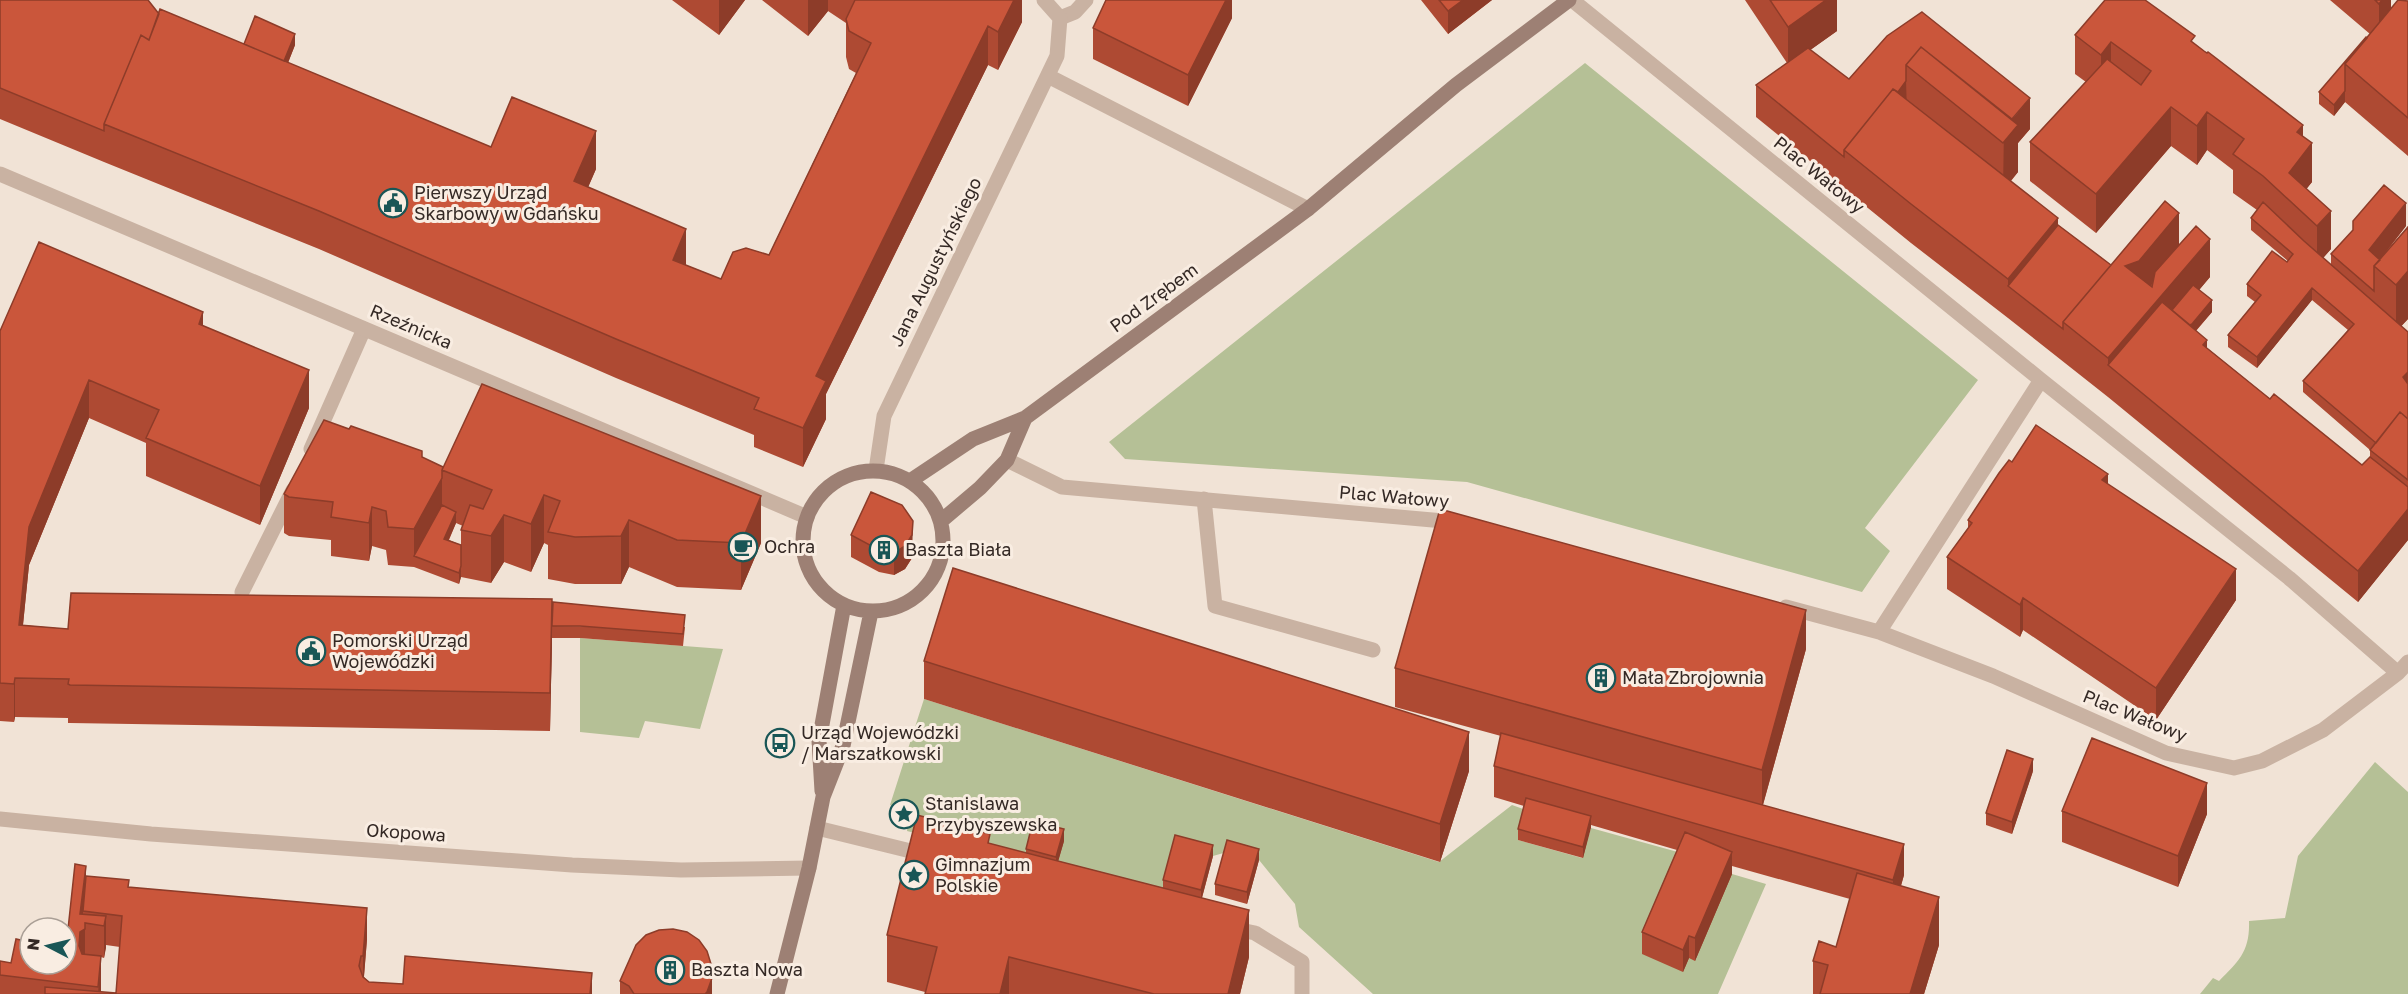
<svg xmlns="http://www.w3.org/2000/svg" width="2408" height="994" font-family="'Golos Text',sans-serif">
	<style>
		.green { fill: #b5c096 }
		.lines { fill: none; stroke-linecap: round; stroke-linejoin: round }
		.lane { stroke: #c9b2a2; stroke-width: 15 }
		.street { stroke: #c9b2a2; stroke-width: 15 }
		.secondary { stroke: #9d8074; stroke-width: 15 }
		.wall { fill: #ae4a33; fill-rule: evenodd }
		.shaded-wall { fill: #8d3c29 }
		.building { fill: #ca563b; stroke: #8d3c29; stroke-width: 1.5 }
		.labels { text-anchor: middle; stroke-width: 6; stroke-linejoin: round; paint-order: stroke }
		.street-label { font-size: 18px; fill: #342925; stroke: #f9ede2 }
		.poi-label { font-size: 18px; fill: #342925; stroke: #f9ede2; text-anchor: start }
	</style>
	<rect width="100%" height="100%" fill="#f1e3d6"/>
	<path class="green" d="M1585,63L1978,380L1865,528L1890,551L1862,592L1467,482L1125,459L1109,442Z
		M580,638L723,649L700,729L645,721L639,738L580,732Z
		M924,699L1439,862L1512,805L1526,810L1518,840L1582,858L1591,828L1685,854L1732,874L1766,884L1718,994H1373L1299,927L1295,904L1259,860L1227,852L1213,856L1175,847L1163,892L1056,869L1063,841L1026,861L907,831L908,822L905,812L890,805Z
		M2375,762L2408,792V994H2200L2213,978L2219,981C2239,961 2250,951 2249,921L2285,918L2298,856Z"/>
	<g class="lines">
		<path class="lane" d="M1060,18L1075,12L1086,0
			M311,449L364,329
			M1204,499L1215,606L1373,650
			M242,592L293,490
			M817,828L927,855
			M1231,928L1255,933L1302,962V994"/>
		<path class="street" d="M1572,0L2041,380L2289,578L2398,673
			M1048,76L1308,209
			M0,174L807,517
			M1007,460L1062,487L1455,522
			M876,470L884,416L1057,56L1060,18L1044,0
			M1786,607L1879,632L1993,676L2166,753L2234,768L2262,761L2323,730L2398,673L2408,662
			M1879,632L2041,380
			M0,819L151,834L572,865L681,870L809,868"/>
		<path class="secondary" d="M803 541a70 70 0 1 1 140 0a70 70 0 1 1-140 0Z
			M910,481L973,439L1025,418L1308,209L1456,85L1569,0
			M941,521L980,488L1007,460L1025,418
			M822,791L819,741L844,605
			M777,994L809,868L823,797L843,746L871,612"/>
	</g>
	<path class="wall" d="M0,0L159,14L244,44L295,45L288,63L491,147L596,169L588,187L686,265L721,279L769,255L856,73L849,69L846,57V23L828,11L808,36L762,0H1022V22L998,70L988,65L826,394V419L803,467L754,447V435L616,378L319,249L104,162L0,119Z
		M672,0H745L719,35Z
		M1232,0V18L1188,106L1093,59V28Z
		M1421,0H1492L1448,34Z
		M1745,0H1837V31L1810,50L1849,79L1887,36L2030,129L2018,143V172L2011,181L2058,225L2111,265L2179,245L2210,277L2199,290L2212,312L2196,331L2207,348L2270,399L2362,465L2370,457V450L2303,392V381L2348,330L2312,300L2257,368L2228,347V335L2255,302L2247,296V284L2288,261L2251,230V218L2257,210L2233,193V170L2207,150L2197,165L2171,146L2096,233L2030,181V142L2086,82L2075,74V35L2195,44L2303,137L2312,182L2306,189L2331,249L2323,258L2331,265V254L2406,226L2380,260L2408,227V319L2401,326L2408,332V540L2358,602L2108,397L2008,318L1911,243L1756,117V85L1787,63Z
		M2330,0H2391V9L2408,1V156L2345,102L2334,116L2319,104V92L2370,34Z
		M203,326L309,408L260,525L146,476V443L89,418L29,565L23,625L68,629L552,626L685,627L683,646L580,638H552L550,731L70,723H68V718L15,717L14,722L0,721V331Z
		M422,458L443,467L761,543L741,590L677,587L629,567L621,584H575L548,579V545L544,543L531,572L504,562L491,583L461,577L459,584L414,567L388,565L386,550L372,546L369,561L331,556V540L289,536L284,533V494ZM456,523L463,526L461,530V545L449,540Z
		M2012,462L2108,484L2236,600L2156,720L2023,630L2020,637L1947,589V557L1968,528V520Z
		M851,535L913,543L912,558L905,569L894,575L879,572L851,557Z
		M1806,649L1763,805L1904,875L1901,886L1939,945L1924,994H1813V961L1836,947L1850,899L1732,866V874L1695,961L1689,958L1683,972L1642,954V932L1677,850L1591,825L1583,858L1518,840V829L1524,806L1494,797V766L1501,736L1395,707V668Z
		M924,661L1469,771L1440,862L924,699Z
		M2033,771L2012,834L1986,825V813Z
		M2062,811L2207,814L2178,887L2062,842Z
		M1064,841L1058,861L1163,888V880L1213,856L1202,898L1249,957L1240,994H925V992L887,982V935L990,844L1026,853V849Z
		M1259,860L1247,904L1215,895V884Z
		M86,879L129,887L367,939L364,977L369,982L592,994H0V961L11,963L66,964ZM106,945L120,947L116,993L101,992V957L104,958Z
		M620,981L712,994H620Z"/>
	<path class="shaded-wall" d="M719,0H745L719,35Z
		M808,0H828V11L808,36Z
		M1014,0H1022V22L998,70V32Z
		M1226,0H1232V18L1188,106V75Z
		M1463,0H1492L1448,34V11Z
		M1826,0H1837V31L1788,66V27Z
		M2382,0H2391V28L2379,42V4Z
		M988,26V65L826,394V419L803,467V428L816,376Z
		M295,34V45L275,95V83Z
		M2111,42V80L2101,82V55Z
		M1906,81L1907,112L1847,153Z
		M2345,91V102L2334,116V105Z
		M2030,98V129L2018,143V172L2003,190L2004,129Z
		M2171,107V146L2096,233V194Z
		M2207,112V150L2197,165V126Z
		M2303,125V154L2312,143V182L2294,205L2289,173L2297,132Z
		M596,131V169L574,220V181Z
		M2406,203V226L2369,273V250Z
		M2331,211V249L2317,265V226Z
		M2179,213V251L2139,300L2125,266Z
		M2058,218V256L2008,286V279Z
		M686,229V267L673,260Z
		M2210,239V277L2168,327L2108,365V397V358Z
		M2408,271V319L2396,332V285Z
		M2312,288V300L2257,368V357Z
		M2212,300V312L2192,335L2176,334Z
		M203,312V351L199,324Z
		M2207,340V371L2203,345Z
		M309,370V408L260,525V486Z
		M2408,372V383L2403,377Z
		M89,380V418L29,565L19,664V625L29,527Z
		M2108,474V506L2102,480Z
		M442,478V516L414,556V529Z
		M544,495V543L531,572V524Z
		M761,496V543L741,590V543Z
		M372,507V546L369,561V523Z
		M2408,509V540L2358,602V571Z
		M456,512V523L444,550V539Z
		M504,515V562L491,583V536Z
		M629,520V567L621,584V536Z
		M913,521L912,558L905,569L894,575V553Z
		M461,566V577L459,584V573Z
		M2236,569V600L2156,720V688Z
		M2023,598V630L2020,637V605Z
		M552,599V638L550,731V693Z
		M1806,610V649L1762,808V770Z
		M15,678V717L14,722V684Z
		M1469,732V771L1440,862V824Z
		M2033,759V771L2012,834V822Z
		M2207,783V814L2178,887V856Z
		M1591,816V828L1583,858V847Z
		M1064,829V841L1056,869V857Z
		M1904,844V875L1893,912V880Z
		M1213,845V856L1201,901V890Z
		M1259,849V860L1247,904V892Z
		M1732,852V874L1695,961V938Z
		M86,866V897L83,911V921L85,923V960L79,946L80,914Z
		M1939,897V945L1924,994H1910Z
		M367,908V939L363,987V956Z
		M1249,910V957L1240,994H1228Z
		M106,916V948L104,958V926Z
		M1689,936V958L1683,972V950Z
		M101,956V994H98Z
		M1009,957V994H1000Z
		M592,973V994H590Z
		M712,978V994H705Z"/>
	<path class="building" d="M0,0H148L159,14L149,40L141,35L104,124V131L0,88Z
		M855,0H1014L998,32L988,26L816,376L826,381L803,428L754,409L759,398L616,339L319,211L104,124L141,35L149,40L160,9L491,147L512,97L596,131L574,181L686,229L673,260L721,279L733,252L746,248L769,255L871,43L849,31L846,19Z
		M1106,0H1226L1188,75L1093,28Z
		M1439,0H1463L1448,11Z
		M1770,0H1826L1788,27Z
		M2105,0H2145L2195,36L2191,41L2204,51L2207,53L2208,52L2303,125L2297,132L2312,143L2289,173L2331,211L2317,226L2263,176L2233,154L2244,139L2207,112L2197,126L2171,107L2096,194L2030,142L2107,59L2141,85L2151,71L2111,42L2101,55L2075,35Z
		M2375,0H2382L2379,4Z
		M2398,0L2408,1V118L2345,64Z
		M1922,12L2030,98L2012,119L1921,47L1906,65V81L1898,92L1893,89L1844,150V157L1756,85L1808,48L1849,79L1887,36Z
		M255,16L295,34L284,61L244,44Z
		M2366,37L2367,38L2345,64V91L2334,105L2319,92Z
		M1921,47L2018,125L2003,143L1906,65Z
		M1893,89L2058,218L2008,279L1911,204L1844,150Z
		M2384,185L2406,203L2369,250L2380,260L2374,266V291L2331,254L2353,230V221Z
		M2165,201L2179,213L2139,261L2125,266L2152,287L2155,272L2196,226L2210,239L2108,358L2063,322Z
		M2263,202L2304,241L2408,332V372L2403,377L2408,384V419L2400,412L2376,443L2303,381L2354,324L2312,288L2257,357L2228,335L2261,295L2247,284L2272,251L2287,262L2293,254L2251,218Z
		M2058,225L2111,265L2063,322V329L2008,286Z
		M2408,227V271L2396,285L2374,266Z
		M39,242L203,312L199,324L309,370L260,486L146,438L159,410L89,380L29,527L19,625L68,629L71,593L552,599L550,693L70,685L68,684L69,679L15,678L14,684L0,683V331Z
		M2193,285L2212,300L2192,324L2190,325L2172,310Z
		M2162,302L2207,340L2203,345L2270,399L2274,394L2362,465L2370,457L2408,487V509L2358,571L2108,365Z
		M482,384L761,496L741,543L677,540L629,520L621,536L575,537L548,532L560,501L544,495L531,524L504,515L491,536L461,530L470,505L483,509L492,490L442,470Z
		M2400,412L2408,419V480L2370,450Z
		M324,420L349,429L351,426L422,451V457L443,467L442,470V478L414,529L388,527L386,511L372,507L369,523L331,517L333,502L289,497L284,494Z
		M2036,425L2108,474L2102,480L2236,569L2156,688L2023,598L2020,605L1947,557L1972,523L1968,520L1999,473L2009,460L2012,462Z
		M871,492L902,505L913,521L912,535L905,546L894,553L879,550L851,535Z
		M442,505L456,512L444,539L461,545V566L459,573L414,556Z
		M1440,509L1806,610L1762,770L1395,668Z
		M953,568L1469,732L1440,824L924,661Z
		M553,602L685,615L683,634L580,626H552Z
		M1501,733L1904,844L1893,880L1494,766Z
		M2092,738L2207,783L2178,856L2062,811Z
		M2007,750L2033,759L2012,822L1986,813Z
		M1526,798L1591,816L1583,847L1518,829Z
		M917,815L990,834L988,843L1249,910L1228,994H1154L1009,957L1000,994H925L937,947L887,935Z
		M1033,821L1064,829L1056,857L1026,849Z
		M1685,832L1732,852L1695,938L1689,936L1683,950L1642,932Z
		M1175,835L1213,845L1201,890L1163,880Z
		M1227,840L1259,849L1247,892L1215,884Z
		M75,864L86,866L80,914L106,916L104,926L85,923V929L80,932L79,946L82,954L101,956L98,987L0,975V961L11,963L16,939L30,942V964H66V948Z
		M1857,873L1939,897L1910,994H1820L1828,965L1813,961L1819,941L1836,947Z
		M86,876L129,880L128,887L367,908L363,956H361L359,966L363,977L369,982L403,984L405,956L592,973L590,994H45V987L116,993L122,916L83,911Z
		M673,929L687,932L699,940L707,951L711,964L712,978L707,992L705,994H634L629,986L620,981L636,945L646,935L659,930Z"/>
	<defs>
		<g id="civic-ring" transform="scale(1.5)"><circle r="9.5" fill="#f9ede2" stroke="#195656" stroke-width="1.5"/><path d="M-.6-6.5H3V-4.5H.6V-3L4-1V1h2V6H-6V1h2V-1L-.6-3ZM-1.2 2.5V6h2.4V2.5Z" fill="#195656"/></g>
		<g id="cafe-ring" transform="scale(1.5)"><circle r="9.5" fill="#f9ede2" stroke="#195656" stroke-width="1.5"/><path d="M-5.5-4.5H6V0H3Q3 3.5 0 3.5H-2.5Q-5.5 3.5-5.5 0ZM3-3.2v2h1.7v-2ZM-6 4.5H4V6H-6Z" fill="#195656"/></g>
		<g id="building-ring" transform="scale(1.5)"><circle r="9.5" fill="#f9ede2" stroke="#195656" stroke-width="1.5"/><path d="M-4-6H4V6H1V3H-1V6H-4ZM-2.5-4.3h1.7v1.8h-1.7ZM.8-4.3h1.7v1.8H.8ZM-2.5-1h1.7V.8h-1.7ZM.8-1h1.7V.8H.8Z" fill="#195656"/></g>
		<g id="bus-ring" transform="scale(1.5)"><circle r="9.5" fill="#f9ede2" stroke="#195656" stroke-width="1.5"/><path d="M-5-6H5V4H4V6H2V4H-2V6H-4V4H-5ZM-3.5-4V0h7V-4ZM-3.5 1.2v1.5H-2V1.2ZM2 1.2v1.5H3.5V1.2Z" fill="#195656"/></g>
		<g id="sight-ring" transform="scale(1.5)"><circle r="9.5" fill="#f9ede2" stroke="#195656" stroke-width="1.5"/><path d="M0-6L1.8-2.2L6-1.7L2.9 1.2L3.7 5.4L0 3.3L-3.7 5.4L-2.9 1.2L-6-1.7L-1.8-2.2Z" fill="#195656"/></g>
	</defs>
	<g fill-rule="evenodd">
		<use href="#civic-ring" x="393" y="203"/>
		<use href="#cafe-ring" x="743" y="547"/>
		<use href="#building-ring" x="884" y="550"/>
		<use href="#civic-ring" x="311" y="651"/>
		<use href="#building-ring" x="1601" y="678"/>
		<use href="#bus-ring" x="780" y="743"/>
		<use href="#sight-ring" x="904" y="814"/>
		<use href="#sight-ring" x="914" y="875"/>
		<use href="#building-ring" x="670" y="970"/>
	</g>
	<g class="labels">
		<g class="street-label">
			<text transform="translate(1819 175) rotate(39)" y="6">Plac Wałowy</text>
			<text transform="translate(936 262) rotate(-64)" y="6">Jana Augustyńskiego</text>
			<text transform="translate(1154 298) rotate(-36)" y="6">Pod Zrębem</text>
			<text transform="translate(411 327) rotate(23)" y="6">Rzeźnicka</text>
			<text transform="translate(1394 497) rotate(5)" y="6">Plac Wałowy</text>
			<text transform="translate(2135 716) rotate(22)" y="6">Plac Wałowy</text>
			<text transform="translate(406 833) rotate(4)" y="6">Okopowa</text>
		</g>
		<g class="poi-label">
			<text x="414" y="199">Pierwszy Urząd<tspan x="414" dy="21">Skarbowy w Gdańsku</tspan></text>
			<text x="764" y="553">Ochra</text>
			<text x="905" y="556">Baszta Biała</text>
			<text x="332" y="647">Pomorski Urząd<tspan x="332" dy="21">Wojewódzki</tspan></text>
			<text x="1622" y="684">Mała Zbrojownia</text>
			<text x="801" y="739">Urząd Wojewódzki<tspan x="801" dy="21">/ Marszałkowski</tspan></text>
			<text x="925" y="810">Stanislawa<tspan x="925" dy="21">Przybyszewska</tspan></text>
			<text x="935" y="871">Gimnazjum<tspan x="935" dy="21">Polskie</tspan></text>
			<text x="691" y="976">Baszta Nowa</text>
		</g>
	</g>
	<g transform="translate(48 946) rotate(277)"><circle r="28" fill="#f9ede2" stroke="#aa9f96" stroke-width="1.5"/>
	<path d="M0-4.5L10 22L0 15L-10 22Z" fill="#195656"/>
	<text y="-9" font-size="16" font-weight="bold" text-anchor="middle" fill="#342925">N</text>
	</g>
</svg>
